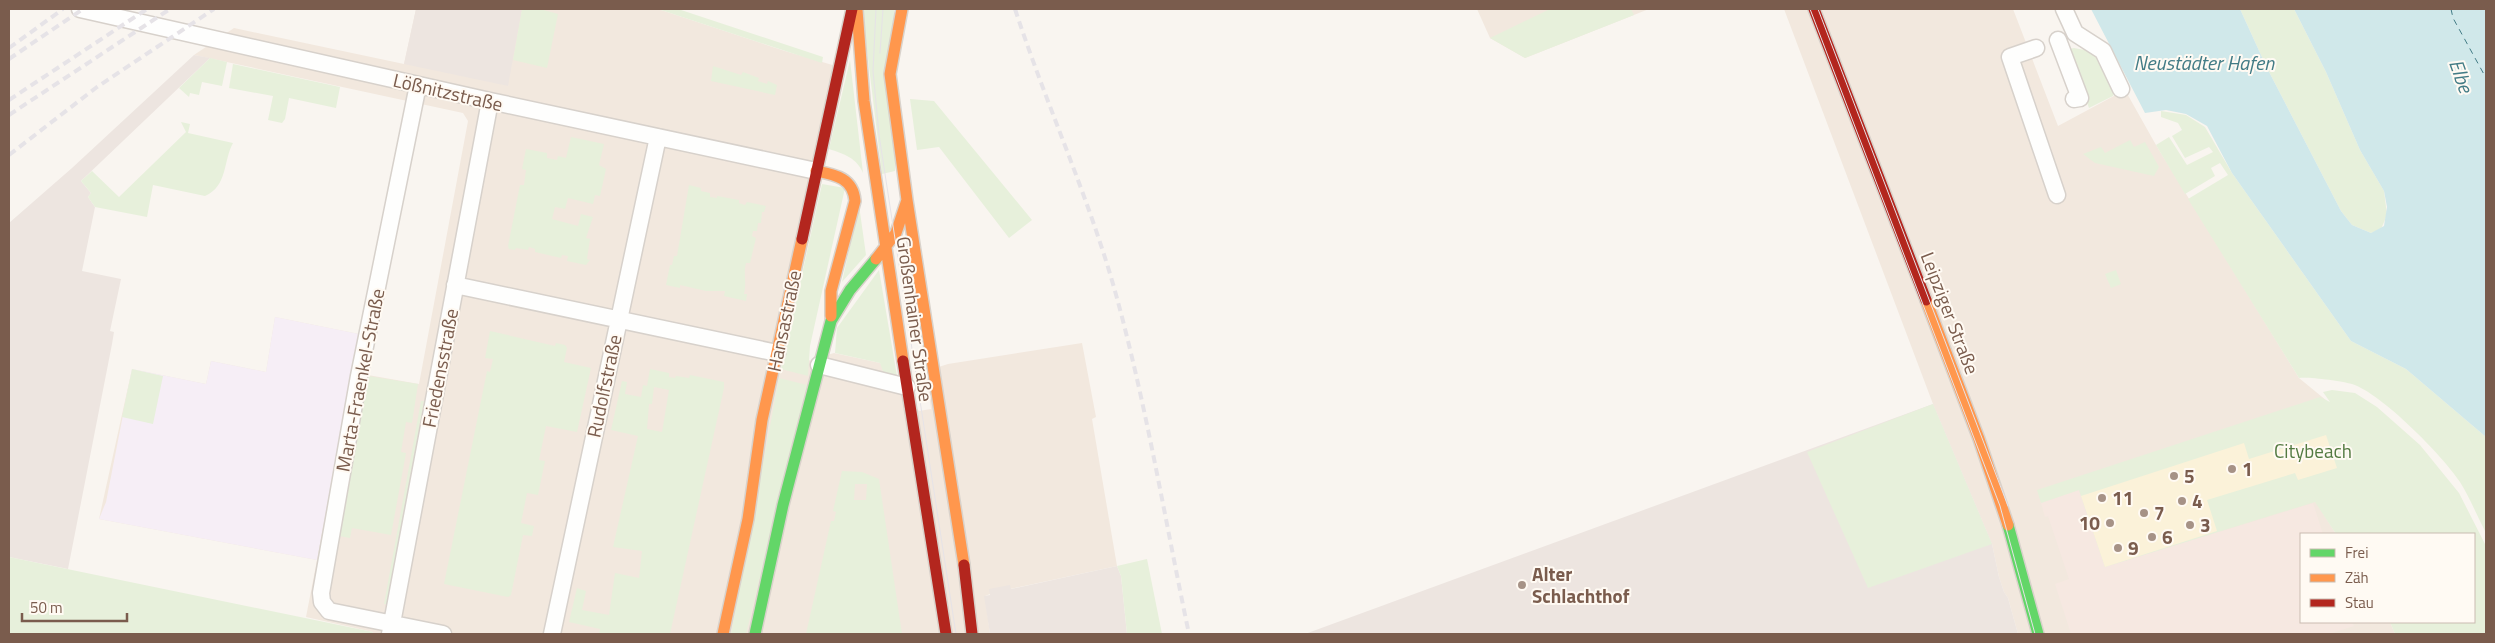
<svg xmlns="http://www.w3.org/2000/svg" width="2495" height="643" font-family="'Titillium Web',sans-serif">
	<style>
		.residential { fill: #f2e8de }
		.commercial { fill: #f6e8e1 }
		.industrial { fill: #ede5e0 }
		.education { fill: #f6eef6 }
		.green { fill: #e7f0db; fill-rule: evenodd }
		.sand { fill: #fbf2d9 }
		.water { fill: #d0e8ea }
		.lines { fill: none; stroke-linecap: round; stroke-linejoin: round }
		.ferry { stroke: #437c86; stroke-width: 1; stroke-dasharray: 6 5; stroke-linecap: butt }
		.street-casing { stroke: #d7d1cb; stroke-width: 19 }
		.fast-casing { stroke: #d9d2cb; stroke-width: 14 }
		.slow-casing { stroke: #d9d2cb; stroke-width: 14 }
		.jam-casing { stroke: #d9d2cb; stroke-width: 14 }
		.street { stroke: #fefefd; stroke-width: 16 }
		.fast { stroke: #63d668; stroke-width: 11 }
		.slow { stroke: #ff974d; stroke-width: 11 }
		.jam { stroke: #b3261e; stroke-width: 11 }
		.tram { stroke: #e6e3e7; stroke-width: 1 }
		.rail { stroke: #e6e3e7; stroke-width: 4; stroke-dasharray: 8 5; stroke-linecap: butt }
		.poi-dot { fill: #a69286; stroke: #fffaf3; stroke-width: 2 }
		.labels { text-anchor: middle; stroke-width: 4; stroke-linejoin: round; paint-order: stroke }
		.street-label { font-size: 19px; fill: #7a5c4d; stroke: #fffaf3 }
		.park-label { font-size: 19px; fill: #537a41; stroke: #fffaf3 }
		.poi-label { font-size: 19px; font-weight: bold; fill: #7a5c4d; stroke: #fffaf3; text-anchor: start }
		.water-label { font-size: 20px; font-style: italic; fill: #437c86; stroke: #fffaf3 }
	</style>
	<rect width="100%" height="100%" fill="#f9f5f0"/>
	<path class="residential" d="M416,9H658L785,51L846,69L781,369L834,353L880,363L919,411L931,409L926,371L948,364L1082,343L1096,417L1092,419L1117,566L1010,589V586L985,596L990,634H372L373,632L306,617L317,560L99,519L132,369L206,384L211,361L266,372L275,317L359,334L368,375L419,384L468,121L463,113L194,55L234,28L404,64Z
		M1477,9H1649L1525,58L1490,38Z
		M1784,9H2013L2058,126L2125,90L2156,145L2299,378L2355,424L2316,502L2336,534H2301V622H2390L2395,634H2018L2008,598L2004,592L1999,577L1992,544L1933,404Z"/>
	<path class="commercial" d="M2079,490L2105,567L2313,503L2323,534H2301V622H2352L2354,626L2329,634H2071L2055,584L2069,579L2048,516L2045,517L2041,503Z"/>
	<path class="industrial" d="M416,9H522L508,86L404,64Z
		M194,55L210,58L81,181L91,193L88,197L95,207L82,271L121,279L110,331L114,332L112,344L68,569L9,557V223L72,168Z
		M1933,404L1992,544L1999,577L2004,592L2008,598L2018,634H1305Z
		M1117,566L1121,576L1127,634H990L984,596L990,595L989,589L1010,585L1011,589Z"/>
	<path class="education" d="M275,317L359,334L317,560L99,519L106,502L132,369L206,384L211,361L266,372Z"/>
	<path class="green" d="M522,9H540L558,14L547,68L513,60Z
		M658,9H678L823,57L822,63Z
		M862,9H894L895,171L882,174Z
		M1550,9H1631L1634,15L1525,58L1490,38Z
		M2240,9H2294L2326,72L2360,150L2384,191L2387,215L2381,229L2371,233L2352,225L2341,211L2266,66Z
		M2074,48L2090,51L2095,54L2115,92L2113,96L2089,108L2068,49Z
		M210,58L227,62L222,86L202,82L199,95L190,93L189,97L179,88Z
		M850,60L863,173C857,158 844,154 829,149Z
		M233,64L340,87L336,108L289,98L285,119L282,123L268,120L273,96L229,88Z
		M713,66L741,75L743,72L759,78L758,81L767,84L768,81L777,85L775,95L711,81Z
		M910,99L934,101L1032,220L1009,238L939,147L917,150Z
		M2161,111L2186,115L2205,127L2232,173L2351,341L2406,369L2486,437V533C2477,516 2470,498 2460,482C2443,456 2381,393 2352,384C2340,381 2311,377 2299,378L2188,199L2228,175L2220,163L2211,168L2215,176L2185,194L2156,145L2169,137L2187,165L2213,152L2209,147L2185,158L2172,136L2182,130L2178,123L2161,117Z
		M181,122L190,124L188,133L233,143C223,161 228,186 205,196L153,185L147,217L95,207L88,197L91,193L81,181L92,171L119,197L186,132Z
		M571,137L604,144L599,165L606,169L600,196L595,195L593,204L568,198L565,209L555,207L552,219L578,226L581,214L593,217L586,238L590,239L587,259L590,260L586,265L567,261L568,256L562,255L561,258L535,252V249L529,247L528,250L516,248L515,250L509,249L508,246L520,185H524L526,170L522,169L526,149L547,153V158L557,160L558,156L566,158Z
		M2130,140L2134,147L2145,142L2159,167L2154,176L2095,163L2083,154L2101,147L2105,153Z
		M822,184L845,188L810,346L808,376L781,369Z
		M689,185L701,188V191L710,193V197L717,198V196L739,200V203L745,205L747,202L766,206L764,212H762L761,223H758L757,231H753L752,236L756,238L750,263H746C743,274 747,281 744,294H747L746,301L724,296L725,291H706L680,285V288L666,285L670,265H672L674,256H677Z
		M859,205L866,255L842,282Z
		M879,270L897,376L884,374L880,363L835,353L837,328Z
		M2116,270L2121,284L2111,288L2105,274Z
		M490,331L555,346L556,343L565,345L567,348L564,362L591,368L577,432L546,426L539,460L545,461L538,495L527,493L521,523L534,526L532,536L523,535L511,595L508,597L444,584L487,371L490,372L493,359L485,358Z
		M132,369L163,376L153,424L122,417Z
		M650,369L669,373V377L675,378L676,376L689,378L690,375L724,382V388L670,634H599L600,629L569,622L577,588L586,591L582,610L609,615L615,573L639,578L642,551L613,547L638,436L611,430L622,381L627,382L625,394L641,397L643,385L647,386ZM654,387L669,390L662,432L647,429L649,404H652Z
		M368,376L418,384L412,423L406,422L401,452L406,453L391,535L352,528L350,538L339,536Z
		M779,378L807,385L746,634H731Z
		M2332,390L2355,393L2377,407L2420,445L2459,493L2486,546V634H2395L2390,622H2474V534H2336L2315,502L2105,567L2079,490L2041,503L2037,490L2320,397L2330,402L2323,392Z
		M421,401H424L387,604H384Z
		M1933,404L1992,544L1868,588L1807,452Z
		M842,471L862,472L879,479L902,634H806L831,521H834L836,512L833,511ZM855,484H867L866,500H854Z
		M9,557L373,632L372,634H9Z
		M1147,559L1162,634H1127L1121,576L1117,566Z"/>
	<path class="sand" d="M2326,435L2337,468L2298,480L2295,473L2207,500L2217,531L2105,567L2081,496L2244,443L2249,459Z"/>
	<path class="water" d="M2091,9H2240L2266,66L2341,211L2352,225L2371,233L2384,226L2387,207L2384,191L2360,150L2326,72L2294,9H2486V437L2406,369L2351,341L2232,173L2207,126L2186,114L2166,110L2145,113Z"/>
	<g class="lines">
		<path class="ferry" d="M2451,9L2453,18L2486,78"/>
		<g class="street-casing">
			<path id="street" d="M80,9L490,101L816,171
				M2064,9L2075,33L2103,51L2121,89
				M2058,40L2080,98L2074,99
				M2036,48L2010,57L2057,195
				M418,85L359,376L321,593L322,602L329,611L443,634
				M455,285L777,353
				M819,365L907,387
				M390,634L490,101
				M552,634L658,137"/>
		</g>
		<g class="fast-casing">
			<path id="fast" d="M2008,525L2038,634
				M755,634L783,505L831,321L850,290L876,259"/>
		</g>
		<g class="slow-casing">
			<path id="slow" d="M857,10L864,101L903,361
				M816,171C836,175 853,178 855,201L831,291V316
				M907,200L964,565
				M876,259L896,233L907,200L890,74L902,9
				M1926,300L1979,439L2008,525
				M723,634L748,519L762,420L802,239"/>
		</g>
		<g class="jam-casing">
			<path id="jam" d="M1814,9L1926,300
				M802,239L852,9
				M903,361L946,634
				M964,565L972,634"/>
		</g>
		<use href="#street" class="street"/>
		<use href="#fast" class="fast"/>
		<use href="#slow" class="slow"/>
		<use href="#jam" class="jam"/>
		<path class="tram" d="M876,9L873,71L879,135L956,634
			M1810,9L2000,506L2035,634
			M1818,9L2008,506
			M880,53L883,9"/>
		<path class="rail" d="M1015,9C1046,104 1088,195 1115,291C1146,403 1165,520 1189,634
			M9,48L63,9
			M9,59L83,9
			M9,100L147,9
			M9,115L170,9
			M9,155L97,87L214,9"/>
	</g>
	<g class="poi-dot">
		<circle cx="2232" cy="469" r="5"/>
		<circle cx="2174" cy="476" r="5"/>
		<circle cx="2102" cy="498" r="5"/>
		<circle cx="2182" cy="501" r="5"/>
		<circle cx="2144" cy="513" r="5"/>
		<circle cx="2110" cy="523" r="5"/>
		<circle cx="2190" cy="525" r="5"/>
		<circle cx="2152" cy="537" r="5"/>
		<circle cx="2118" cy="548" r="5"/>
		<circle cx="1522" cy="585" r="5"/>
	</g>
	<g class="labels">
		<g class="street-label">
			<text transform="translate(448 92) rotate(13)" y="7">Lößnitzstraße</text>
			<text transform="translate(1950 313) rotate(69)" y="7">Leipziger Straße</text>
			<text transform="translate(915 319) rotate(82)" y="7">Großenhainer Straße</text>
			<text transform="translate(784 321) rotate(-78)" y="7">Hansastraße</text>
			<text transform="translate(440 368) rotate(-79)" y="7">Friedensstraße</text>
			<text transform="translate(360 380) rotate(-79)" y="7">Marta-Fraenkel-Straße</text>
			<text transform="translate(604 386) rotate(-78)" y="7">Rudolfstraße</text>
		</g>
		<g class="park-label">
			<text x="2313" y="458">Citybeach</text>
		</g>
		<g class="poi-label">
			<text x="2242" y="476">1</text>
			<text x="2184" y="483">5</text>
			<text x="2112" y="505">11</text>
			<text x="2192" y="508">4</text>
			<text x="2154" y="520">7</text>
			<text x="2100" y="530" text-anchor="end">10</text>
			<text x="2200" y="532">3</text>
			<text x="2162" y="544">6</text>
			<text x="2128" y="555">9</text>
			<text x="1532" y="581">Alter<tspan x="1532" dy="22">Schlachthof</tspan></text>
		</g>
		<g class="water-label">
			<text x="2204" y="70">Neustädter Hafen</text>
			<text transform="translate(2461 76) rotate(70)" y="7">Elbe</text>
		</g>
	</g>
	<rect width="2495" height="643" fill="none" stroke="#7a5c4d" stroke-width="20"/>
	<rect x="2300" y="533" width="175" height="90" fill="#fffaf3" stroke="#cabbb1"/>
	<rect x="2310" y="549" width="25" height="8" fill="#63d668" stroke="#cabbb1"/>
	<text x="2345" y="558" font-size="15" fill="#7a5c4d">Frei</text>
	<rect x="2310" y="574" width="25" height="8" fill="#ff974d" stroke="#cabbb1"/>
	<text x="2345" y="583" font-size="15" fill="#7a5c4d">Zäh</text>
	<rect x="2310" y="599" width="25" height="8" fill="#b3261e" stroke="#cabbb1"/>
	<text x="2345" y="608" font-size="15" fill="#7a5c4d">Stau</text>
	<path d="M22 613v8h105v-8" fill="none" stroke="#7a5c4d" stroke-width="2.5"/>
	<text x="30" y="613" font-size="15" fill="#7a5c4d" stroke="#fffaf3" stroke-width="4" paint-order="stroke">50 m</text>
</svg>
